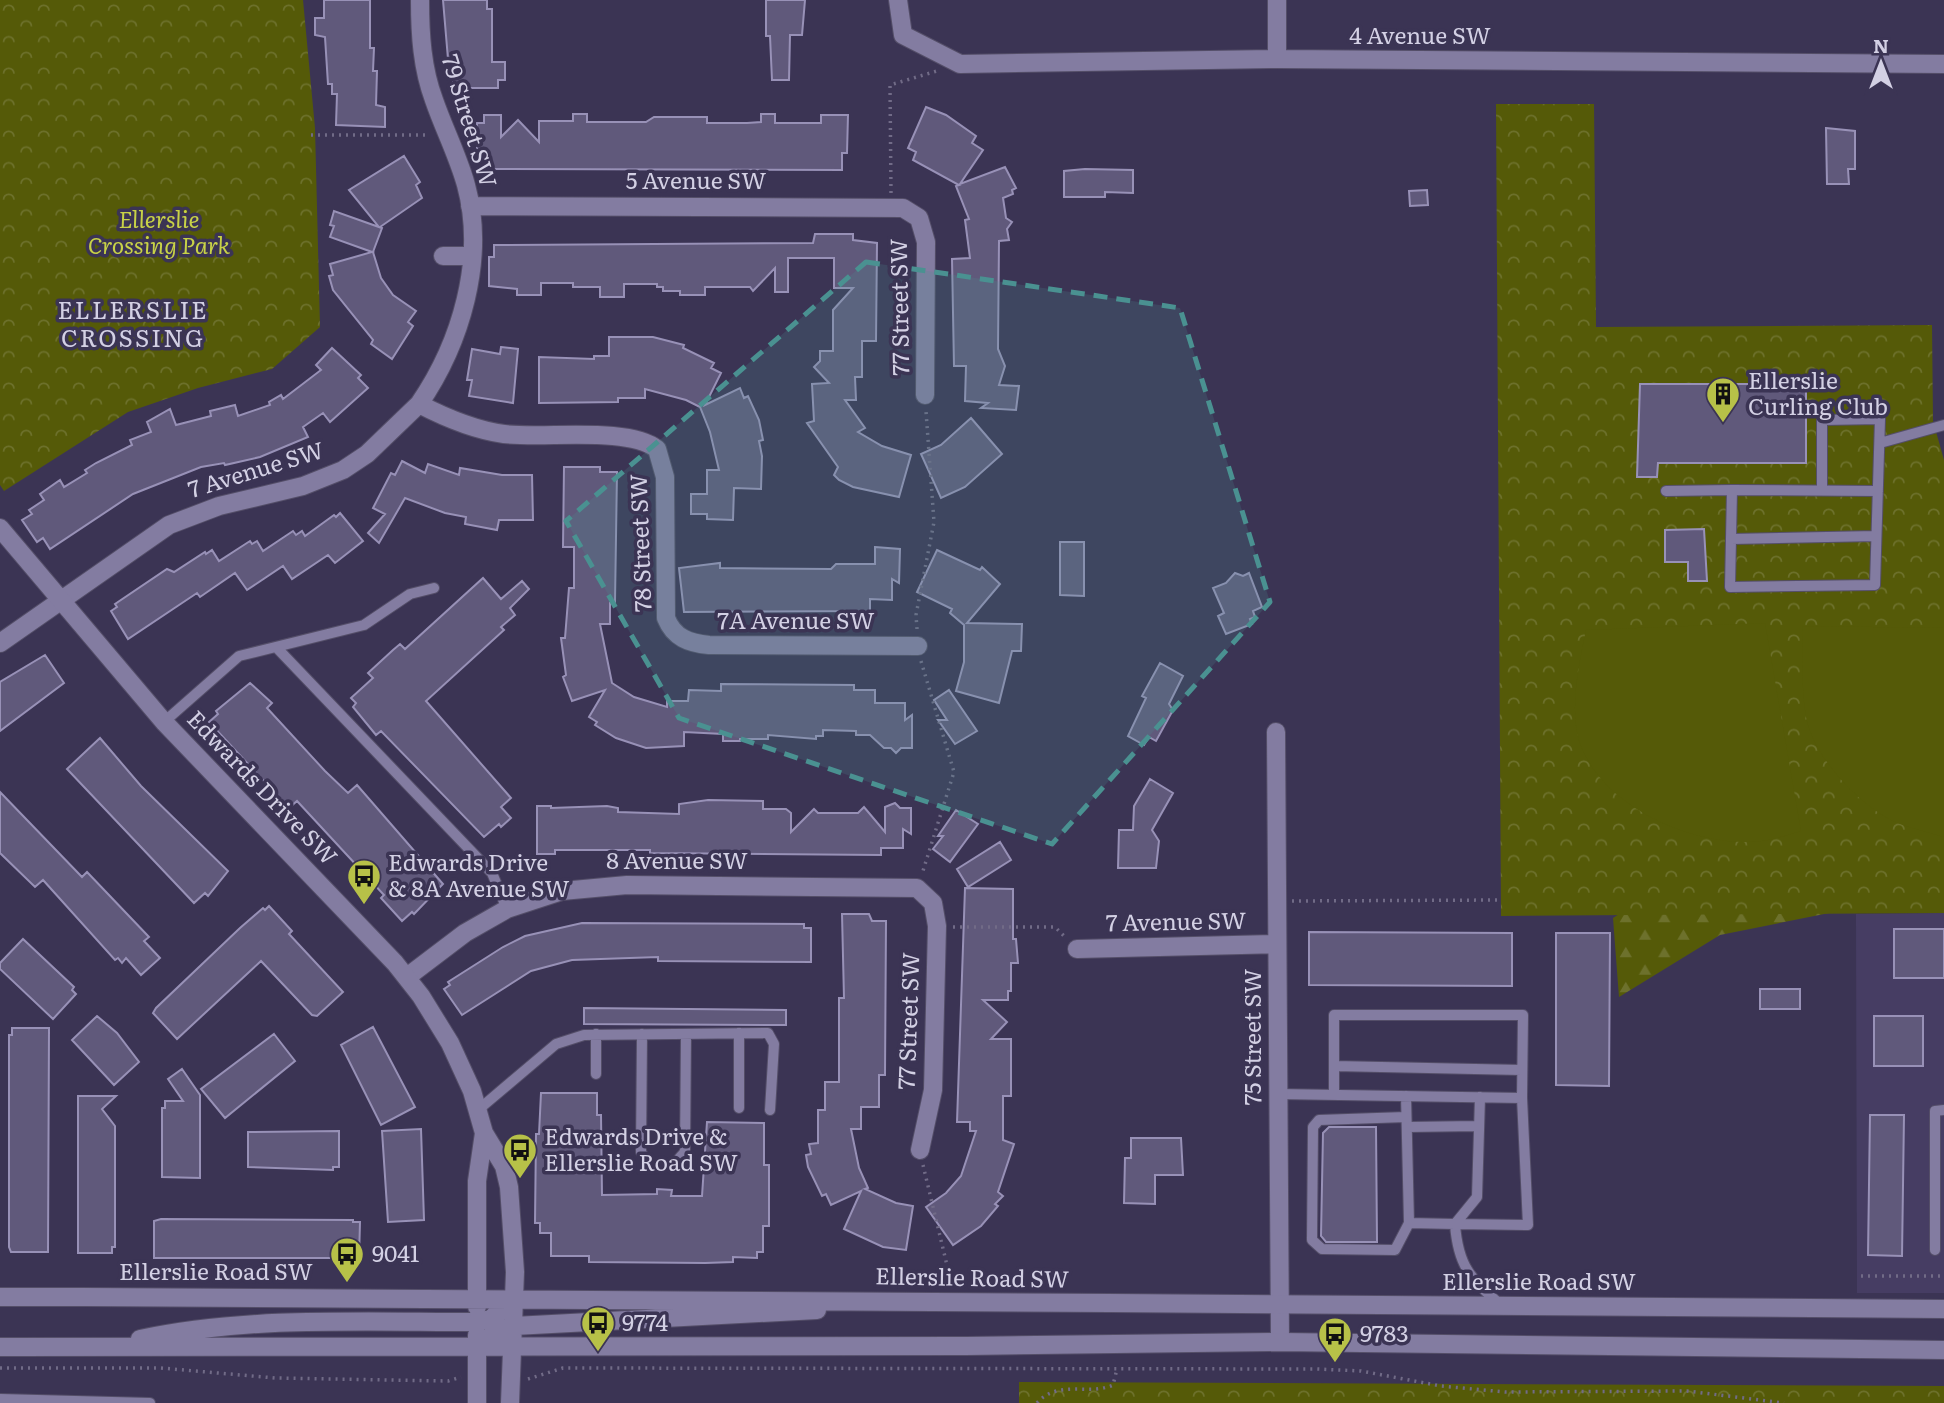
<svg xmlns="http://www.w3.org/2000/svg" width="1944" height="1403" font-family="Literata,serif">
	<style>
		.built { fill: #463d63 }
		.forest { fill: url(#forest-firs) }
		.park { fill: url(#park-crowns) }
		.pitch { fill: #555a08 }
		.building { fill: #60597b; stroke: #9891b7; stroke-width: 2 }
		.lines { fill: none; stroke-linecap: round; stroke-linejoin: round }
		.lane-casing { stroke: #544e68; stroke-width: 12 }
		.street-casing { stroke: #544e68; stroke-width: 20 }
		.secondary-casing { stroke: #544e68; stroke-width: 20 }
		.path { stroke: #716b87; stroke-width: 3.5; stroke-dasharray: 2 5; stroke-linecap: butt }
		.lane { stroke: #837ca1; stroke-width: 10 }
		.street { stroke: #837ca1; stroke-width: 18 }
		.secondary { stroke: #837ca1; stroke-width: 18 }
		.marked { fill: #4a9191; fill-opacity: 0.2; stroke: #4a9191; stroke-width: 5; stroke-dasharray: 14 9; stroke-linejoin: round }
		.labels { text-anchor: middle; stroke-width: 7; stroke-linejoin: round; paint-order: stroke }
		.street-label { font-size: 23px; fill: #d3d0e4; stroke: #3b3454 }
		.park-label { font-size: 23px; font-style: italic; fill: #c8d247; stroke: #3b3454 }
		.poi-label { font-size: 23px; fill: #d3d0e4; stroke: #3b3454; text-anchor: start }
		.neighbourhood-label { font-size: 24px; letter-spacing: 2px; fill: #d3d0e4; stroke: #3b3454 }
	</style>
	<defs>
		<pattern id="forest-firs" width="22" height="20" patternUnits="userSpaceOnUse" patternTransform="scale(1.75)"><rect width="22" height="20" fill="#555a08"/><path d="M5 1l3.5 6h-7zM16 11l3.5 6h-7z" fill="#6d712c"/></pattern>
		<pattern id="park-crowns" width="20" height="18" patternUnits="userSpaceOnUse" patternTransform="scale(1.75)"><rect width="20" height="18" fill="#555a08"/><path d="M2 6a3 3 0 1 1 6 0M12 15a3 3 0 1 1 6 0" fill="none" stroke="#6d712c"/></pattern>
	</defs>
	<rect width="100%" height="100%" fill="#3b3454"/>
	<path class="built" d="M1944,913V1293H1857L1856,914Z"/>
	<path class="forest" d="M1688,869L1944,890L1720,935L1619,997L1613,918Z"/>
	<path class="park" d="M0,0H303L315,128L320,327L272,369L198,388L128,412L4,491L0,485Z
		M1496,104H1594L1596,327L1932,325L1933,421L1944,460V913L1501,916Z
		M1019,1382L1944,1386V1403H1019Z"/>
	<path class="pitch" d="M1765,623L1801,831C1782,837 1763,843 1743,842C1683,841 1604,805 1581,746C1568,713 1579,664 1586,630Z
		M1802,626L1944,628V837C1928,832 1908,828 1893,821C1858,804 1813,756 1806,717C1801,688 1803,656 1802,626Z"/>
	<path class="building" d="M324,0H370V48H374L373,71H377L376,105L385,107V127L336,125L337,94H332V84H328L325,37L315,35V18H324Z
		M443,0H487V9H492V62H505V80H498V88H466V83H453V59H448Z
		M766,0H805L802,35H790L789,80H772L770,36H766Z
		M926,107L946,115L976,136L972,143L983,150L960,184L1005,167L1016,188L1012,190L1013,194L1003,198L1006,218L1012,222L1007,229L1009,240L999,241L998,349L1005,366L999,385L1019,386L1016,410L981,408L988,403L965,401L966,366H954L952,259L970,258L965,220L969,219L956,186L959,185L913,160L916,152L908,148Z
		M573,114H587V122H646L654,117H707V123H747L761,122V114H775V123H821V115H848L847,153H842V170L483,169V155H477V123H484V115H501V137L518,120L539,142V121H573Z
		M1826,128L1855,131V169H1848L1849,184H1827Z
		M404,156L420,182L416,185L422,198L380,227L382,228L373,252L381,278L393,295L416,311L408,322L413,326L392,359L371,344L373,340L333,290L329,276L333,275L330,264L372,252L330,237L334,226L330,225L334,211L379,227L349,190Z
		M1085,169L1133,170V193L1105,192V197H1064V171Z
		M1427,190L1428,205L1410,206L1409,191Z
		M815,234H853V240L877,243L876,341H862V377H855L856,400H845L865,428L858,432L882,446L911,455L899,497L853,487L839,480L834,475L838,467L807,423L814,421L812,384L829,383L814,367L820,361V351H833V310L853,288H834V258H788V292H775V268L753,291L750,287H705V295H680V291H663V287H657V284H624V297H600V287H573V283H541V295H517V289L489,286V257H494V245L813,243Z
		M609,337H653L684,345L683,348L714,363L711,368L721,373L705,405L740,388L744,398L748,396L759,420L763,440L759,441L762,456L761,489L734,488L733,520L707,519V514H691V494H707V470H719L710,432L700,407L686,400L645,389V398H618V402L539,403V357L594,359V356H609Z
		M501,347L518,349L513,403L469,396L472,380H467L472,349L500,354Z
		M332,348L361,375L358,378L368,388L330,422L323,413L303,427L308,437L260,457L225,465L224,463L201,467L133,494L50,549L43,538L37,542L22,520L32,514L29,510L44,500L40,494L60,480L64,487L87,473L85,470L96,463L132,445L130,440L151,432L147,422L170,409L176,425L211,416L210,411L235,405L238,416L270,405L269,402L281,395L283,399L321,370L316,365Z
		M1640,384H1806V463H1658L1657,477H1637Z
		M971,418L1002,454L965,487L941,498L921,454L941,445Z
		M402,461L425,473L428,464L459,475L460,468L502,475H532L533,520H499L497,530L465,524L466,517L445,513L405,498L379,543L368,533L385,514L373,508L391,473L395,475Z
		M564,467H600V472H617L615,602L610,603V624H600L612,683L634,697L667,707V701H688L689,690L721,691V684L854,685V690H875V703H905V720L912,715V748H901L896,753L891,748H884L870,735H856V731L823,730V736H816V739L768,735V739H740V741H723V734L684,732V746L646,748L616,738L595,725L597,722L589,717L605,690L572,701L563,677L566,675L561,638H565L569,588H574V547H563Z
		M340,513L363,541L335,563L328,555L292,579L283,566L247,590L235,573L200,597L197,593L128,639L111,611L117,607L115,604L167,569L174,572L205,552L206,554L212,550L219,561L250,541L252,544L257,541L263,551L293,531L296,535L302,531L305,536L334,515L336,517Z
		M1704,529L1707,581H1688V562H1665V530Z
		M1060,542H1084V596L1060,595Z
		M875,547L900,549L899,583L892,579V600L870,599V611L684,612L679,568L720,563V568L831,569L836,564H875Z
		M937,550L980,570L982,567L1000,584L967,623L1022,624L1021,651H1012L999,703L956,691L964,662V625L950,613L952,609L917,592Z
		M1235,573L1243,576L1249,573L1262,607L1253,611L1255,617L1250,619L1252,624L1226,634L1218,616L1224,613L1213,588L1226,583Z
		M483,578L501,599L522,581L529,589L510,608L515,615L501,627L504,630L426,701L511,798L501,807L511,818L501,827L499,824L484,837L381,731L376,735L353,707L356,703L351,698L373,678L368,673L393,650L400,644L405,649Z
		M45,655L64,683L0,731V682Z
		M1160,663L1183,676L1169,704L1173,710L1156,741L1149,737L1144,745L1128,736L1146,698L1142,696Z
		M250,683L272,703L267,708L325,771L348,793L357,785L443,884L414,914L412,912L402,921L381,898L384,895L297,801L289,808L209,722L218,714L216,711Z
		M949,690L977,731L955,744L938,720H947L934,700Z
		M100,738L141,786L228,871L208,896L205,893L194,903L67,769Z
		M1150,779L1173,793L1152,830L1159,841L1156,868H1118L1119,830H1133L1134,806Z
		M0,792L82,877L87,872L149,937L144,941L160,958L141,975L126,958L122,963L118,958L115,960L43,880L35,887L0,853Z
		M708,800L763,801V809H786L791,813V832L814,809L818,813H858L864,807L885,832V807L895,803L900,808H911V834L903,829V848H881V855L650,853V850H555V854H537V806H551V808L607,806L618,808V812L679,814V804Z
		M956,810L978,824L950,862L933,849L943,836H938Z
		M1000,842L1011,860L968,887L957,869Z
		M965,888L1013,889V939H1016L1018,963H1011V991H1008V1000H983L1007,1022L991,1039H1011V1096H1003V1140L1014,1144L998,1192L1003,1196L995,1204L998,1206L981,1226L953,1245L926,1207L946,1193L961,1176L976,1131H970V1122H957Z
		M269,906L292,931L289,934L343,992L317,1016L312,1015L261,961L177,1039L153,1013L156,1008L240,928L263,908L265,910Z
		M842,914H869L872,921H886L885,1075H879V1107H861V1129H851L859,1168L868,1188L865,1189L896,1203L913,1206L906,1250L883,1247L844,1229L861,1191L831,1205L826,1194L822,1196L808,1167L806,1155L811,1154L809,1144L818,1143V1110H825V1082H839V998H844Z
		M582,923L804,924V928H811V962L658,961V957L572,960L531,971L462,1015L444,989L450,985L448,982L503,947L525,936Z
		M1894,929H1944V978H1894Z
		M1309,932L1512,933V986L1309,985Z
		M1556,933H1610L1609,1086L1556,1085Z
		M23,939L74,987L72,990L76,994L53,1019L0,969V963Z
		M1760,989H1800V1009H1760Z
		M584,1008L786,1010V1025L584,1024Z
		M97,1016L117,1033L139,1062L114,1085L72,1040Z
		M1874,1016H1923V1066H1874Z
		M373,1027L415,1107L381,1125L341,1045Z
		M12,1028H49L48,1252H11L9,1247V1035H12Z
		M274,1034L295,1061L225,1118L201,1089Z
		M182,1069L200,1095V1178L162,1177V1108H165V1101H183L168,1079Z
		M541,1093H597V1115H601L602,1195L657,1194V1189L672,1190L671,1196H702L707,1122L764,1123V1165H769V1226H763V1252H757V1258L733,1257V1262L705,1263L589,1262V1256H551V1233H540V1223H535L536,1134H539Z
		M78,1096H116L102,1109L115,1126V1247H112V1253H78Z
		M1870,1115H1904L1902,1256L1868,1255Z
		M1329,1127H1376L1377,1242H1326L1321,1236L1323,1133Z
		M421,1129L424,1220L388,1222L382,1131Z
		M339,1131V1167H333V1170L248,1167V1132Z
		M1131,1138H1181L1183,1175H1155V1204L1124,1203L1125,1158H1131Z
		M161,1219L353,1220V1222H360L359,1258H154V1221Z"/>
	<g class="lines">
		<g class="lane-casing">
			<path id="lane" d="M1880,443L1944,425
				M1732,490L1878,491
				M1666,491L1732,490L1730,587L1875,585L1880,419L1822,420V490
				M1731,539L1876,536
				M277,648L492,873L507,909
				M164,722L239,656L364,625L410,594L434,588
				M739,1033V1108
				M596,1034V1074
				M642,1034L641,1152L649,1164H674L685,1152L686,1034
				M1334,1066L1522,1070
				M1278,1094L1522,1098
				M1334,1095V1015H1523L1522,1098L1528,1225L1455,1224
				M1406,1096L1409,1223L1455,1224C1458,1267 1471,1279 1502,1306
				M478,1110L556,1044L584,1035L768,1033L774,1044L770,1110
				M1406,1117L1319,1120L1313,1127L1312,1240L1322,1249L1395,1250L1409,1223
				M1407,1127L1478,1126
				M1455,1224L1477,1197L1480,1097
				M1935,1250V1111L1944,1110
				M0,1399L150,1403"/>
		</g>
		<g class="street-casing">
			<path id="street" d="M898,0L903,35L960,64L1277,59L1944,64
				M1277,0V59
				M470,206L903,208L919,218L926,242L925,395
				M443,256H471
				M419,404C461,343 486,259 466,185C458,156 444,129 434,100C422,68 420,34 420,0
				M0,643L169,525L219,506L303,486L343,470L367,454L419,404C446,418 474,430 504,434C544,439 628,426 657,449L665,477L666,618C674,638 689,643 709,645L918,646
				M1276,732L1280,1342
				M1077,949L1277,944
				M407,977L465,933L507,909L562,891L627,885L917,888L933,903L937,926L933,1090L920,1150"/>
		</g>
		<g class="secondary-casing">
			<path id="secondary" d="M0,528L164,722L395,963L421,996L450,1043L472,1091L484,1133L504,1166L509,1187L515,1272L510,1403
				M0,1297C648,1296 1296,1307 1944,1309
				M477,1307V1181L484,1133
				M140,1339C250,1316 365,1322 477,1322L491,1319L515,1296
				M477,1346L501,1329L514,1326L817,1310
				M0,1347L966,1346L1280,1342L1944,1350
				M477,1403V1335"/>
		</g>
		<path class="path" d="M311,135H429
			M891,193L890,85L937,71
			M917,629L916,615L934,522L926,411
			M921,661L954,772L922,874
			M1292,901L1501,900
			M953,927H1055L1067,939
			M923,1165L951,1282
			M1861,1276H1944
			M0,1368H161L275,1378L448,1381L461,1377
			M528,1379L563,1368L1317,1369L1361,1371L1441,1386L1505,1392L1687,1391L1784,1403
			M1037,1403C1058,1379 1089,1396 1113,1385L1117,1369"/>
		<use href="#lane" class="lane"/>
		<use href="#street" class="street"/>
		<use href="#secondary" class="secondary"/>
	</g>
	<path class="marked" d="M866,262L1180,308L1270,602L1052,844L679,718L566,521Z"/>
	<defs>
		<g id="building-pin" transform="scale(1.75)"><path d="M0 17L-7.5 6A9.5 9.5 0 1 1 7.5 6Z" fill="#b7c148" stroke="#3b3454"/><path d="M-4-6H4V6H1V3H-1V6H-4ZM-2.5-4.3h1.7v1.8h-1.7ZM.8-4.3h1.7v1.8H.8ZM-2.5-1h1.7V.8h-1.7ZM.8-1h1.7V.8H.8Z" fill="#111"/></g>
		<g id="bus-pin" transform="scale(1.75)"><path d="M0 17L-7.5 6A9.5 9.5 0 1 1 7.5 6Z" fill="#b7c148" stroke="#3b3454"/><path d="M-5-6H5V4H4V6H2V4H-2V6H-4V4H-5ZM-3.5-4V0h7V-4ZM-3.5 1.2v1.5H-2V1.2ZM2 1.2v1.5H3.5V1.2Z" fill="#111"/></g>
	</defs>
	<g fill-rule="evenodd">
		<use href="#building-pin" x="1723" y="394"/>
		<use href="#bus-pin" x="364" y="876"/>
		<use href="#bus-pin" x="520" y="1150"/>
		<use href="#bus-pin" x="347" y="1254"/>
		<use href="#bus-pin" x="598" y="1323"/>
		<use href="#bus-pin" x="1335" y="1334"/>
	</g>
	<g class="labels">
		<g class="street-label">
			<text x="1420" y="44">4 Avenue SW</text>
			<text transform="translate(469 121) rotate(73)" y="8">79 Street SW</text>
			<text x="696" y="189">5 Avenue SW</text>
			<text transform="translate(900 307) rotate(-91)" y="8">77 Street SW</text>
			<text transform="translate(256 470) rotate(-17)" y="8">7 Avenue SW</text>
			<text transform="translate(641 543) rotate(-92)" y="8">78 Street SW</text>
			<text x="796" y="629">7A Avenue SW</text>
			<text transform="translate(262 788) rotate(46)" y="8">Edwards Drive SW</text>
			<text x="677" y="869">8 Avenue SW</text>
			<text transform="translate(1176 922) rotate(-1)" y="8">7 Avenue SW</text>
			<text transform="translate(909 1021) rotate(-88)" y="8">77 Street SW</text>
			<text transform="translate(1253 1037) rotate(-90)" y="8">75 Street SW</text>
			<text x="216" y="1280">Ellerslie Road SW</text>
			<text transform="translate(972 1278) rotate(1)" y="8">Ellerslie Road SW</text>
			<text x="1539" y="1290">Ellerslie Road SW</text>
		</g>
		<g class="park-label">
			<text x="159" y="228">Ellerslie<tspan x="159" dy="26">Crossing Park</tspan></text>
		</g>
		<g class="poi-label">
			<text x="1748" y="389">Ellerslie<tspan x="1748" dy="26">Curling Club</tspan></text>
			<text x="388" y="871">Edwards Drive<tspan x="388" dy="26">&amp; 8A Avenue SW</tspan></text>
			<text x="544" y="1145">Edwards Drive &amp;<tspan x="544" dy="26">Ellerslie Road SW</tspan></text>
			<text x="372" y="1262">9041</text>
			<text x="622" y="1331">9774</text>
			<text x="1360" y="1342">9783</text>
		</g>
		<g class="neighbourhood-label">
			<text x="133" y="319">ELLERSLIE<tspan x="133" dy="28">CROSSING</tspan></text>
		</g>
	</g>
	<g transform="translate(1881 63)" stroke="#3b3454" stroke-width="5" paint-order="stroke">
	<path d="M0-5L12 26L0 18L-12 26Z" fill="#d3d0e4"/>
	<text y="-10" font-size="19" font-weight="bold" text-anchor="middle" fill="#d3d0e4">N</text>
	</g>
</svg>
